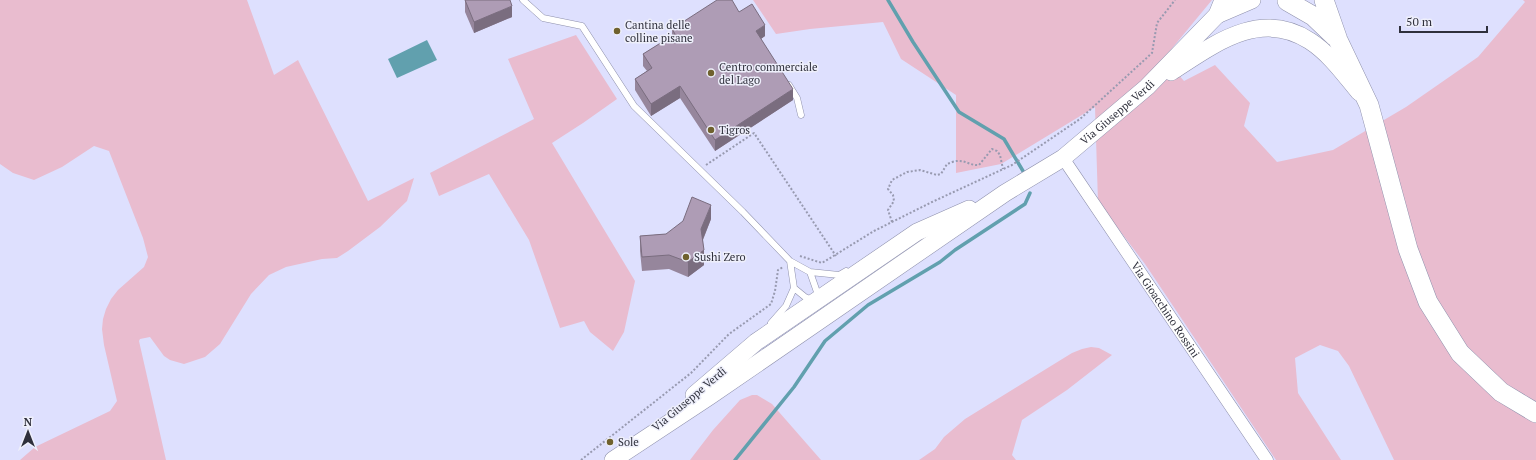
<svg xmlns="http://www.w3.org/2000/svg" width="1536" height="460" font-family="'PT Serif',serif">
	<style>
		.green { fill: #e9bccf }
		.water { fill: #61a0ae }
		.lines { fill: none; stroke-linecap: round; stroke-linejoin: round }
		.stream { stroke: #61a0ae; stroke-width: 3.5 }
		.service-casing { stroke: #8e90ac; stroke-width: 7 }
		.minor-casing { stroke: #8e90ac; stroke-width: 13 }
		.secondary-casing { stroke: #8e90ac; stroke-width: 18 }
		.primary-casing { stroke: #8e90ac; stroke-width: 20 }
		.path { stroke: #989ab0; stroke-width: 2; stroke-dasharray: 2 2; stroke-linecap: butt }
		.service { stroke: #fff; stroke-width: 6 }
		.minor { stroke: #fff; stroke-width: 12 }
		.secondary { stroke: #fff; stroke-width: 17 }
		.primary { stroke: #fff; stroke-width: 19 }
		.wall { fill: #96869c }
		.shaded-wall { fill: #7a6d7f }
		.building { fill: #ae9cb5; stroke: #7a6d7f }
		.poi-dot { fill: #6f612e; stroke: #eeeffb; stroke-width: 1.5 }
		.labels { text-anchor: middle; stroke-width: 3; stroke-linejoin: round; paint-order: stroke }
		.poi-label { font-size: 11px; fill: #2f303c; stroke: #eeeffb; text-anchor: start }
		.street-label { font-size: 11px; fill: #2f303c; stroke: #eeeffb }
	</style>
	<rect width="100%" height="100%" fill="#dee0fe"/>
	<path class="green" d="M0,0H247L274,75L298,60L368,201L414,178L407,201L380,227L348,251L337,258L322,259L286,267L269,275L251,294L220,344L205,357L184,364L170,360L164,356L150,337L140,339L139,341L166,460H20L35,447L110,411L117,401L104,345L102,329L103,319L106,309L111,299L118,290L144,267L148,257L143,238L109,151L94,146L62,167L34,180L13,173L0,164Z
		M753,0H1212L1164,58L1184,81L1215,65L1250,103L1244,126L1277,162L1333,150L1406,107L1478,57L1525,2L1523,0H1536V460H1394L1349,366L1338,351L1320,345L1295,358L1298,393L1341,460H1276L1145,264L1098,202L1095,107L1001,164L956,173V95L901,59L883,22L810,29L776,34Z
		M576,35L617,99L583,123L552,143L635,281L624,332L613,351L590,332L584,321L560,328L529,240L489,174L439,196L430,173L534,119L508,59Z
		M1091,347L1099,348L1112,355L1067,390L1022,420L1012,455L1016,460H919L935,449L944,437L965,419L1072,353L1082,349Z
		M752,395H757L772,404L821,460H690L713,430L740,400Z"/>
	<path class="water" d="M427,40L437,60L397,78L388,59Z"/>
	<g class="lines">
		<path class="stream" d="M888,0L913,42L959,112L1004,139L1023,171
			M735,460L794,387L825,341L868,305L940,262L955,250L1025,204L1030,193"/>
		<g class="service-casing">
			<path id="service" d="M523,0L543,18L582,26L634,106L743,212L790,261L810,272L839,275L846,271
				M789,85L797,98L801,115
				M794,288L805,297L816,302L817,292L810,272
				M771,323L786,306L794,288L790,261"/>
		</g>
		<g class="minor-casing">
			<g id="minor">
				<path id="s1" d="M1063,158L1267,460"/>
			</g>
		</g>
		<g class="secondary-casing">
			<g id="secondary">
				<path d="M1217,15L1252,0"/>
				<path d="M1171,72C1213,45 1260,8 1310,41C1330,54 1344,74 1359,92"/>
				<path d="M694,395L756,342L917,232L969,209"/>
				<path id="s2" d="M613,460L710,396L1005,193L1063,158L1147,87L1217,15L1223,0"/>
			</g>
		</g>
		<g class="primary-casing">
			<path id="primary" d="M1324,0L1338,40L1369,105L1408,249L1428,302L1460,353L1501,392L1536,413
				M1287,1L1313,16L1335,37"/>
		</g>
		<path class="path" d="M706,165L754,133L836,256
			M892,222L888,210L894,201L893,195L888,189L892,180L907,172L920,170L937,175L941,174L947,164C950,163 954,161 957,161C965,160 971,166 979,165L992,149L997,151L1000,155L1003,169
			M800,256L822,263L874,231L932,202L1012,165L1080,119L1152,53L1157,23L1175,0
			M581,460L691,373L729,334L771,304L775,291L778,270L783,267"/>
		<use href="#service" class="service"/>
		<use href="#minor" class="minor"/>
		<use href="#secondary" class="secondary"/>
		<use href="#primary" class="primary"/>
	</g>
	<path class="wall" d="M465,0L512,17L474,33L465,12Z
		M739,12L765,36L761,39L793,100L715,151L680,98L651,116L635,90V79L647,71L643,66V54L672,36V29Z
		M711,219L703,240L704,265L688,277L669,269L642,271L640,251V236L666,234Z"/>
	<path class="shaded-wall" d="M512,6V17L474,33V22Z
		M765,25V36L756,42V31Z
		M680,86V98L651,116V104Z
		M793,89V100L715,151V140Z
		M711,205V219L701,244V229Z
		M704,250V265L688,277V262Z"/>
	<path class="building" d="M465,0H510L512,6L474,22Z
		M717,0H732L739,12L752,4L765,25L756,31L793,89L715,140L680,86L651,104L635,79L652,68L643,54L675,34L672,29Z
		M692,197L711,205L701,229L704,250L688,262L669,255L642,257L640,236L666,234L683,221Z"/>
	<g class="poi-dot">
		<circle cx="617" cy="31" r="4"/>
		<circle cx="711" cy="73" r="4"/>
		<circle cx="711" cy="130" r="4"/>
		<circle cx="686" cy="257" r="4"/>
		<circle cx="610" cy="442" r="4"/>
	</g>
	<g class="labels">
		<g class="poi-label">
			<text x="625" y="29">Cantina delle<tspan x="625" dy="13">colline pisane</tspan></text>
			<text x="719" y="71">Centro commerciale<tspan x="719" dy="13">del Lago</tspan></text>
			<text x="719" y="134">Tigros</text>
			<text x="694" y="261">Sushi Zero</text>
			<text x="618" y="446">Sole</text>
		</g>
		<g class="street-label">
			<text dy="4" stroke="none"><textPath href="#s2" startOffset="613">Via Giuseppe Verdi</textPath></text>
			<text dy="4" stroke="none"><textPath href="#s1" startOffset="183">Via Gioacchino Rossini</textPath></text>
			<text transform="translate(689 399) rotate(-40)" y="4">Via Giuseppe Verdi</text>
		</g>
	</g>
	<g transform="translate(28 432)" stroke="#eeeffb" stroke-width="3" paint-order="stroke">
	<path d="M0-3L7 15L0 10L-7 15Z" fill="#2f303c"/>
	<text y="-6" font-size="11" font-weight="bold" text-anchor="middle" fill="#2f303c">N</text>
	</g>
	<path d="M1400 26v6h87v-6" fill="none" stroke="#2f303c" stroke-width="2"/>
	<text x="1406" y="26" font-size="12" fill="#2f303c" stroke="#eeeffb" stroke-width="3" paint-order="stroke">50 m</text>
</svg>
